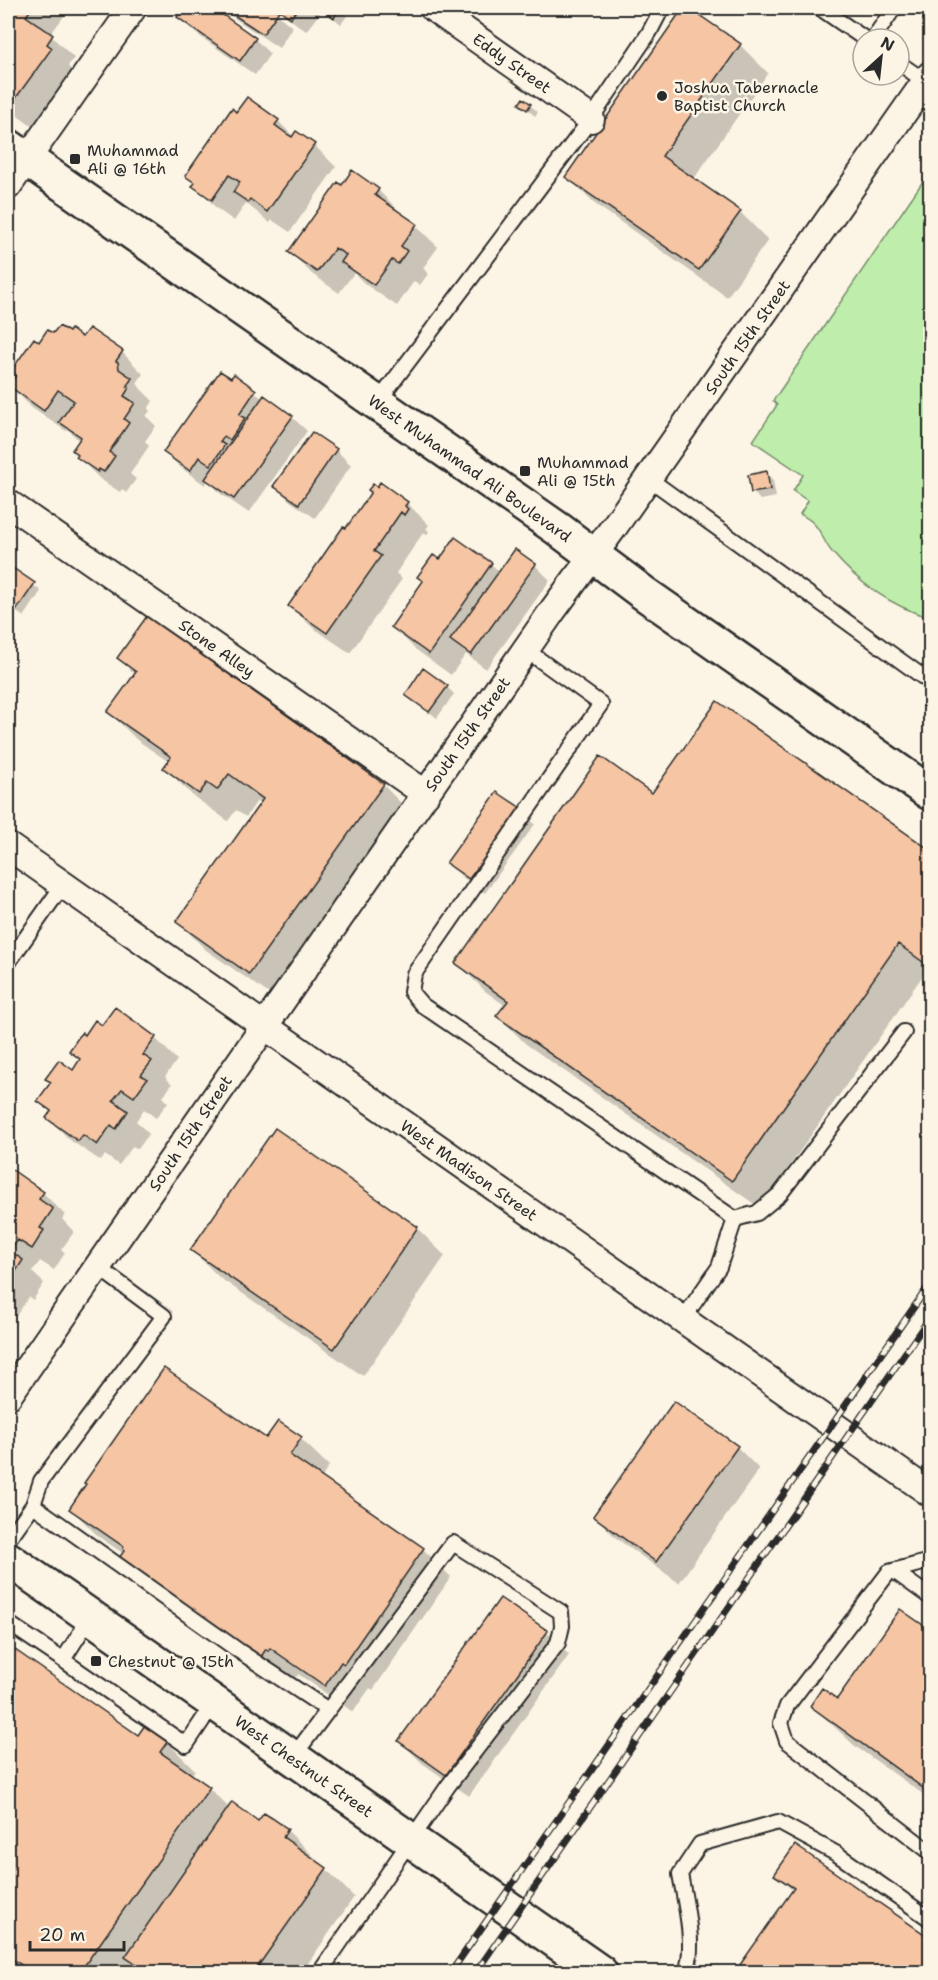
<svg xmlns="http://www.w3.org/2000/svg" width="938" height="1980" font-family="'Shantell Sans',sans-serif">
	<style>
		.green { fill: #bfedab; stroke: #758c6b; stroke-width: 1.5 }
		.shadow { fill: #0003 }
		.building { fill: #f5c5a4; stroke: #2b2b2b; stroke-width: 1.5 }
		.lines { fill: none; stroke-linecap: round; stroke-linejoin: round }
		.lane-casing { stroke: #2b2b2b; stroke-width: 18 }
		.street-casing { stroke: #2b2b2b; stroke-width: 30 }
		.secondary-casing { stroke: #2b2b2b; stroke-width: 38 }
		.lane { stroke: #fcf5e5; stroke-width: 14 }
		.street { stroke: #fcf5e5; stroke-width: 26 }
		.secondary { stroke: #fcf5e5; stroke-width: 33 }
		.rail-casing { stroke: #2b2b2b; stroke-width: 7 }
		.rail { stroke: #fcf5e5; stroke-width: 4.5; stroke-dasharray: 14; stroke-linecap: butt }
		.poi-dot { fill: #2b2b2b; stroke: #fcf5e5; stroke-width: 2 }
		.labels { text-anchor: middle; stroke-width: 5; stroke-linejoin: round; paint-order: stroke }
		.street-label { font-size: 16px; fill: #2b2b2b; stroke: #fcf5e5 }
		.poi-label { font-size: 16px; fill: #2b2b2b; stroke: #fcf5e5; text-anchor: start }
	</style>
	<rect width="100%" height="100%" fill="#fcf5e5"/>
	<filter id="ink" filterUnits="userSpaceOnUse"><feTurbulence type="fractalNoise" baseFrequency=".0167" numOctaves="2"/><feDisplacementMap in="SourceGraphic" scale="12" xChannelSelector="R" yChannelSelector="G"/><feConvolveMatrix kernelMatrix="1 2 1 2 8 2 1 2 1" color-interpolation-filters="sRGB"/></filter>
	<g filter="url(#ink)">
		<path class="green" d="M930,171V618C892,606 858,583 832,552C825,544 822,533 815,525C811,520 805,517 800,514L808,501L793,491L803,475L753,441L777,405L773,401Z"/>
		<path class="shadow" d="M8,8H70L50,35L74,58L68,66L72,71L33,127L8,109Z
			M96,8H109L104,14Z
			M186,8H210L255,39L270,54L255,75L194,32L179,17Z
			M219,8H270L292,27L279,48Z
			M275,8H338L347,16L341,24L323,9L306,31Z
			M684,8L740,45L768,73L693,180L740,212L768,240L727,297L595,204L567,177Z
			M524,100L538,112L535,116L521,104Z
			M237,114L278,121L294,137L314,145L336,167L290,232L272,220L270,223L246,203L234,221L216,208L187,175Z
			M342,187L378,190L400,212L399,213L416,226L438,247L423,268L428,274L420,285L414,281L397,306L365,284L354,273L339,293L312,274L290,252Z
			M83,339L122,352L143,374L137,383L140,388L153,401L148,409L150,411L146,416L156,426L145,441L149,446L130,474L136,479L126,493L122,489L120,492L100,479L78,457L80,442L68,429L66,431L32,408L11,386L40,344Z
			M234,376L263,399L292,417L307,431L249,513L221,494L208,480L205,485L180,467L165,452Z
			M336,450L351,465L315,518L290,501L275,486Z
			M766,473L773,480L776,497L760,500L753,492Z
			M407,503L429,525L426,529L429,531L427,535L423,533L396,573L402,579L350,653L312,627L290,606L346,531Z
			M440,561L491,564L500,572L535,565L550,580L486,669L466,654L451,675L415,649L393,627Z
			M13,570L41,591L24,617L8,606V578Z
			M119,658L383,785L411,813L278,1000L206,950L178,922L262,804L257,801L246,817L236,810L228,821L193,796L165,768L169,762L137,740L109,712L136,675Z
			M447,687L454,694L437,718L407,694Z
			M717,703L930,851V974L926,971L760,1208L526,1044L498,1016L506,1006L485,991L457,963L652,795Z
			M520,810L535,824L485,893L462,877L448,862Z
			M115,1009L155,1038L177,1060L165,1077L172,1084L163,1097L168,1102L156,1118L144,1109L136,1121L149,1134L138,1149L133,1146L119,1165L105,1155L101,1161L70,1140L48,1118L52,1113L39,1101L52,1083L47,1078L74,1073L80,1061L70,1051L85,1037L103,1027Z
			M275,1130L417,1228L445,1256L363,1376L220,1278L192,1250Z
			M11,1171L43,1193L65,1215L62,1219L74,1232L61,1250L65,1253L54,1270L40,1261L32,1272L44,1283L33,1300L29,1297L16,1316L8,1310V1177Z
			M279,1423L301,1439L329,1466L321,1479L423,1549L451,1577L373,1690L370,1688L353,1712L298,1674L297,1677L295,1676L290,1683L149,1586L124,1554L99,1537L71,1509L267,1440Z
			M737,1447L759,1469L679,1583L616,1538L595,1516Z
			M500,1600L547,1633L569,1655L469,1796L422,1763L400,1741Z
			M901,1611L930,1632V1799L855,1746L812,1706L838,1701Z
			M8,1646L139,1738L146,1728L167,1742L195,1770L191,1775L209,1788L229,1808L259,1823L287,1830L315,1858L314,1860L326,1869L354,1897L302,1972H142L133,1964L127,1972H22L8,1963Z
			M796,1847L930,1940V1972H737L793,1891L776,1874Z"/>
		<path class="building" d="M8,8H32L26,16L53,35L47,44L52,48L10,106L8,104Z
			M184,8H213L256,38L240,61L177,17Z
			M223,8H273L279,11L263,34Z
			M277,8H298L291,18Z
			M322,8H340L334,18L321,9Z
			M683,8H689L741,44L662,156L741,211L699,270L565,177Z
			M247,97L279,120L275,125L287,134L292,137L296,131L315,144L267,212L250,199L248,202L233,192L240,182L229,175L212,200L192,186L195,183L185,176L232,108L236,112Z
			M523,98L531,104L527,110L519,104Z
			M352,170L379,189L375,195L417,224L401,246L407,251L398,264L392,260L374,285L341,262L346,255L335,248L317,272L288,252L338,182L342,185Z
			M59,326L69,332L71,329L82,337L89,328L123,351L116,361L118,362L119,369L132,378L127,386L129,388L124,396L135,403L124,419L129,423L109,452L115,456L104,472L99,469L98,472L76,457L78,455L72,450L81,437L59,422L74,401L58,390L44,411L9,386L16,375L11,371L34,338L39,342L47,330L53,333Z
			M220,371L231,378L234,374L256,390L239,415L245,418L230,440L224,436L220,442L225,445L211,465L199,457L190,471L163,452Z
			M264,395L293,416L234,499L205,479Z
			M312,432L337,449L299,504L273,486Z
			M767,471L770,490L751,493L748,475Z
			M380,482L408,502L405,506L408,509L404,515L401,512L374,551L381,556L327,633L288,606L343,527L346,528L371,492L368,490L373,484L377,487Z
			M455,537L492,563L429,654L391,627L423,581L417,577L433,555L440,559Z
			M515,549L536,564L471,655L450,640Z
			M13,568L35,583L16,611L8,605V576Z
			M147,616L384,784L249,974L176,922L263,799L229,774L217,790L207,783L199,794L163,768L171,757L107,712L136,672L117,658Z
			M423,668L448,686L429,712L405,695Z
			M717,701L930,850V967L898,944L732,1181L496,1016L508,1001L455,963L600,756L652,793Z
			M497,792L521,808L469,879L446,863Z
			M115,1007L156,1037L143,1055L152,1061L141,1075L147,1079L134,1097L122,1089L113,1100L128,1111L116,1129L111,1125L97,1145L83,1135L78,1141L46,1118L51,1111L37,1101L51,1082L45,1079L59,1060L73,1070L80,1059L69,1051L82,1032L85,1035L95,1020L102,1025Z
			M275,1128L418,1227L334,1349L190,1250Z
			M11,1169L44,1192L39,1199L53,1209L40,1228L44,1230L32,1249L18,1240L11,1249L10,1251L23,1260L11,1279L8,1277V1174Z
			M164,1368L266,1438L278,1421L302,1437L290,1455L424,1548L344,1664L341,1662L325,1686L270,1648L268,1651L266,1649L261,1657L119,1558L124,1551L123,1549L124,1547L69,1509L86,1484L84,1483Z
			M674,1401L738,1446L656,1562L593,1516Z
			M500,1598L548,1631L446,1775L398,1741Z
			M900,1609L930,1630V1793L810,1706L822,1688L837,1699Z
			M8,1645L138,1735L145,1725L168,1741L160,1752L210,1787L80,1972H32L8,1956Z
			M232,1802L258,1821L264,1813L272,1818L288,1829L283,1837L327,1868L254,1972H147L125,1957Z
			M795,1845L930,1938V1972H735L794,1888L774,1875Z"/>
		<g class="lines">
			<g class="lane-casing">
				<path id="lane" d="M820,8L865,39
					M873,39L894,8
					M899,63L926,82
					M377,403L591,119L649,33L662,8
					M648,478L930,682
					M526,650L601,704L414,974L411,992L422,1005L735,1219L757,1213L780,1194L904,1032
					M8,963L63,885
					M683,1319L719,1267L735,1219
					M33,1505L41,1481L164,1316L98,1267
					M8,1540L33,1505L239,1651L328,1710
					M930,1561L889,1572L787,1706L781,1723L787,1741L930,1852
					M894,1571L930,1597
					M91,1616L63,1660L186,1745L214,1703
					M8,1623L63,1660
					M293,1757L453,1543L561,1612L562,1626L558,1643L448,1786L320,1972
					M686,1972C696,1947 685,1901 680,1874L700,1844L778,1822L837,1854L930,1919"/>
			</g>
			<g class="street-casing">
				<path id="street" d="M433,8L591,119
					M8,186L133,8
					M8,503L426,794
					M8,846L930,1493
					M8,1396L553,610L614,527L930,75"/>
			</g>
			<g class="secondary-casing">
				<path id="secondary" d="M8,146L558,529L642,592L930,793
					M8,1559L600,1972"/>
			</g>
			<use href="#lane" class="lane"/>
			<use href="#street" class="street"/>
			<use href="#secondary" class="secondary"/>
			<g class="rail-casing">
				<path id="rail" d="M451,1972L930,1284
					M476,1972L930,1317"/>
			</g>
			<use href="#rail" class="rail"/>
		</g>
	</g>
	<g class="poi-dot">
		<circle cx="662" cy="96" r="6"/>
		<rect x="69" y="153" width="12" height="12" rx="3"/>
		<rect x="519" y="465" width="12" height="12" rx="3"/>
		<rect x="90" y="1655" width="12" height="12" rx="3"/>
	</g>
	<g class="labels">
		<g class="street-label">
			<text transform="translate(512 63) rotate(35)" y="6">Eddy Street</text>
			<text transform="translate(747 337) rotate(-55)" y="6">South 15th Street</text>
			<text transform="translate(470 468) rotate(35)" y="6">West Muhammad Ali Boulevard</text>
			<text transform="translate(217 648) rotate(35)" y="6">Stone Alley</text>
			<text transform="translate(467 734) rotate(-55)" y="6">South 15th Street</text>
			<text transform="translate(190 1133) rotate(-56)" y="6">South 15th Street</text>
			<text transform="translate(469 1170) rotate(35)" y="6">West Madison Street</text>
			<text transform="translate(304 1766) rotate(35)" y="6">West Chestnut Street</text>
		</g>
		<g class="poi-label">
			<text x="674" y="93">Joshua Tabernacle<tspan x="674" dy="18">Baptist Church</tspan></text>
			<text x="87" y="156">Muhammad<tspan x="87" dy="18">Ali @ 16th</tspan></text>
			<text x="537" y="468">Muhammad<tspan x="537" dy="18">Ali @ 15th</tspan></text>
			<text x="108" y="1667">Chestnut @ 15th</text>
		</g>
	</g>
	<rect width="938" height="1980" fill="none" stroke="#fcf5e5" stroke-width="30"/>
	<rect x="15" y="15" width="908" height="1950" fill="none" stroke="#2b2b2b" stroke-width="2" filter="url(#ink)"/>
	<g transform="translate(881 57) rotate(27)"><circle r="28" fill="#fcf5e5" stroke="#a8a49b" stroke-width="1.5"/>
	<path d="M0-4.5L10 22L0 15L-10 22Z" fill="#2b2b2b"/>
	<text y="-9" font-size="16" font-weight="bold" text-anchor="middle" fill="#2b2b2b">N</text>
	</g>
	<path d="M30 1941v9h94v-9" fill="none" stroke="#2b2b2b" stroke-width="3"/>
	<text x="39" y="1941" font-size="18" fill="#2b2b2b" stroke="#fcf5e5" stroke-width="4.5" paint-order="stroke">20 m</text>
</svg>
